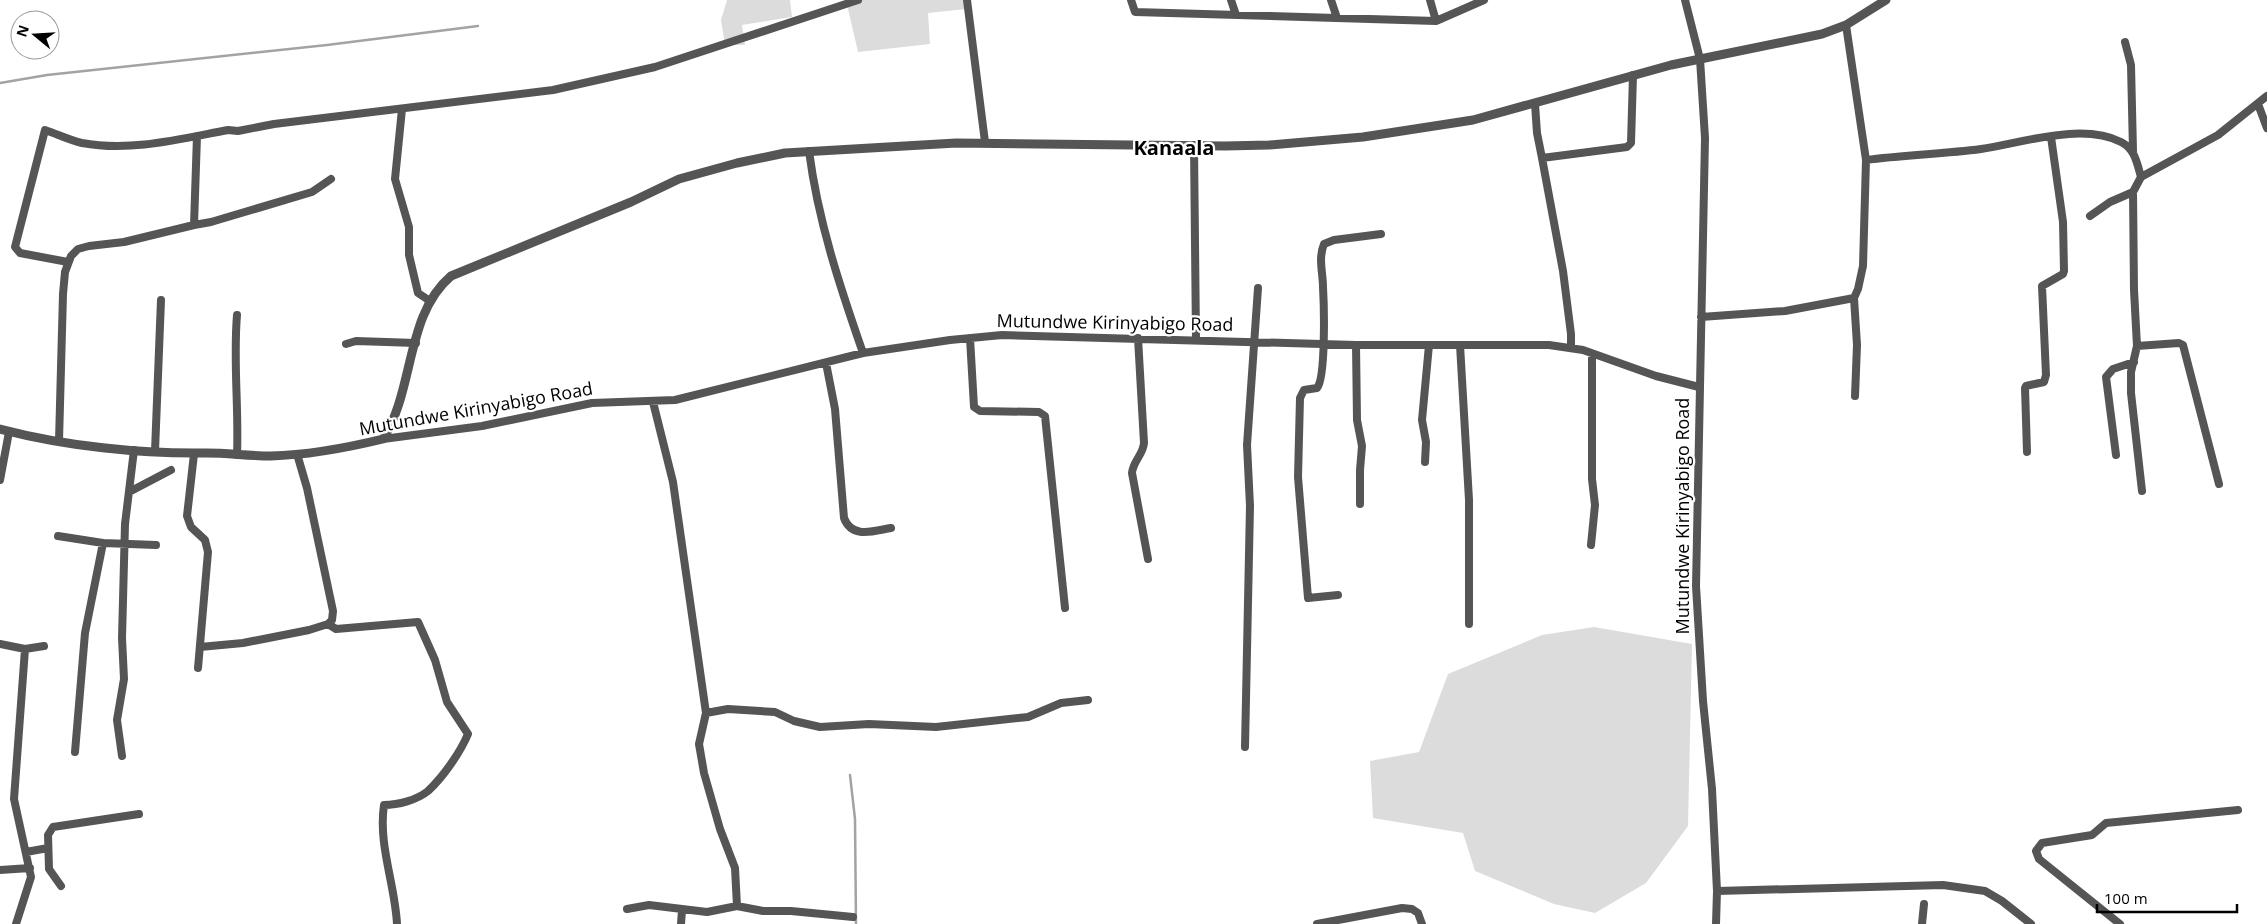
<svg xmlns="http://www.w3.org/2000/svg" width="2267" height="924" font-family="'Open Sans',sans-serif">
	<style>
		.green { fill: #dcdcdc }
		.lines { fill: none; stroke-linecap: round; stroke-linejoin: round }
		.stream { stroke: #a3a3a3; stroke-width: 2.5 }
		.minor { stroke: #555; stroke-width: 8 }
		.tertiary { stroke: #555; stroke-width: 9 }
		.labels { text-anchor: middle; stroke-width: 4.5; stroke-linejoin: round; paint-order: stroke }
		.street-label { font-size: 18px; fill: #000; stroke: #fff }
		.quarter-label { font-size: 20px; font-weight: bold; fill: #000; stroke: #fff }
	</style>
	<rect width="100%" height="100%" fill="#fff"/>
	<path class="green" d="M727,0H790L792,17L742,25L745,45H725L721,20Z
		M846,0H964L966,9L928,13L930,44L858,52Z
		M1594,627L1692,644L1688,826L1646,883L1595,913L1554,904L1475,871L1463,833L1373,818L1370,761L1419,752L1448,674L1542,635Z"/>
	<g class="lines">
		<path class="stream" d="M0,83L47,75L327,45L478,26
			M850,775L855,819L856,924"/>
		<path class="minor" d="M967,0L985,142
			M1131,0L1135,12L1436,21
			M1231,0L1236,15
			M1331,0L1337,18
			M1430,0L1436,21L1484,0
			M1685,0L1700,59L1705,138L1696,586L1703,701L1712,789L1717,891L1716,924
			M2125,42L2131,65L2133,151
			M1535,104L1537,133L1542,158L1627,147L1631,143L1633,75
			M2258,104L2267,128
			M402,109L395,179L409,227V255L418,293L430,301
			M1194,145L1196,340
			M809,151C818,221 840,287 863,353
			M1542,158L1563,271L1571,334V347
			M1866,160C1904,155 1943,154 1981,149C2022,143 2082,122 2121,142C2135,149 2137,163 2141,177L2133,192L2110,202L2090,216
			M2141,177L2218,135L2267,96
			M2133,192L2134,290L2137,346L2131,372V393L2142,491
			M194,225L211,222L312,192L331,179
			M68,262L20,253L15,247L45,130C57,134 69,140 82,143C131,152 180,139 228,130L238,131L274,124L553,90L655,67L858,0
			M1854,298L1857,345L1855,396
			M1701,317L1785,311L1854,298L1858,289L1863,266L1866,160L1846,25
			M970,338L974,407L980,411L1039,412L1045,416L1065,608
			M1138,338L1144,443C1143,455 1133,461 1132,473L1148,559
			M346,344L356,341L416,343
			M1356,345L1357,420L1362,446L1360,470V504
			M1460,345L1469,500V624
			M2137,346L2179,343L2183,345L2219,484
			M826,363L835,409L844,518C852,539 873,531 891,528
			M653,402L673,482L706,713L728,709L775,712L794,721L820,727L869,724L936,727L1028,717L1061,703L1088,700
			M383,439L482,426L592,403L675,400L863,353L950,340L1002,335L1356,345H1549L1583,350L1656,376L1699,387
			M59,441L63,294L65,272L71,256L78,249L89,246L124,242L194,225L197,136
			M155,451L161,300
			M2027,452L2025,388L2026,386L2044,382L2046,375L2042,286L2063,274L2064,271L2063,222L2051,137
			M194,454L187,516L191,527L205,540L208,552L198,668
			M237,455C239,408 233,362 237,315
			M2116,455L2106,377L2113,369L2134,362
			M1425,462L1426,442L1422,420L1429,345
			M0,480L9,432
			M129,492L171,470
			M58,536L103,543L156,545
			M1591,545L1595,505L1592,479V354
			M1338,595L1308,598L1298,477L1300,398L1304,390L1317,388C1326,378 1324,304 1323,287C1323,273 1318,258 1324,244L1334,240L1381,234
			M328,624L336,629L418,622L435,660L447,702L468,734C460,753 443,777 428,791C417,800 398,805 384,805C378,845 395,884 397,924
			M0,644L25,649L14,799L31,877L16,924
			M200,647L243,643L309,630L328,624L332,620L333,611L307,488L297,454
			M25,649L44,646
			M706,713L699,744L704,773L720,829L735,868L737,906
			M1245,747L1250,506L1247,445L1258,288
			M75,752L85,633L103,543
			M122,756L117,720L124,679L122,638L125,524L134,450
			M26,852L48,848
			M0,870L30,868
			M61,886L49,869L48,835L53,827L139,814
			M1717,891L1943,885L1985,891L2002,901L2031,924
			M627,909L649,905L707,912L737,906L763,911H791L853,917
			M681,924L682,910
			M1317,924L1402,908L1412,909L1418,913L1422,924
			M1922,924L1924,904
			M2120,924L2039,859L2036,851L2042,843L2092,835L2106,823L2238,810"/>
		<path class="tertiary" d="M0,429C65,446 140,454 207,453C228,453 249,456 271,456C309,455 346,448 383,439C415,389 405,315 451,276L631,202L679,179L737,163L785,153L956,143L1225,146L1269,145L1363,137L1473,120L1671,65L1822,34L1846,25L1886,0"/>
	</g>
	<g class="labels">
		<g class="street-label">
			<text transform="translate(1115 323) rotate(1)" y="6">Mutundwe Kirinyabigo Road</text>
			<text transform="translate(476 409) rotate(-10)" y="6">Mutundwe Kirinyabigo Road</text>
			<text transform="translate(1683 516) rotate(-90)" y="6">Mutundwe Kirinyabigo Road</text>
		</g>
		<g class="quarter-label">
			<text x="1174" y="155">Kanaala</text>
		</g>
	</g>
	<g transform="translate(35 35) rotate(288)"><circle r="24" fill="#ffffff" stroke="#999999"/>
	<path d="M0-4L9 19L0 12L-9 19Z" fill="#000000"/>
	<text y="-8" font-size="14" font-weight="bold" text-anchor="middle" fill="#000000">N</text>
	</g>
	<path d="M2097 904v8h140v-8" fill="none" stroke="#000000" stroke-width="2.5"/>
	<text x="2104" y="904" font-size="15" fill="#000000" stroke="#ffffff" stroke-width="4" paint-order="stroke">100 m</text>
</svg>
